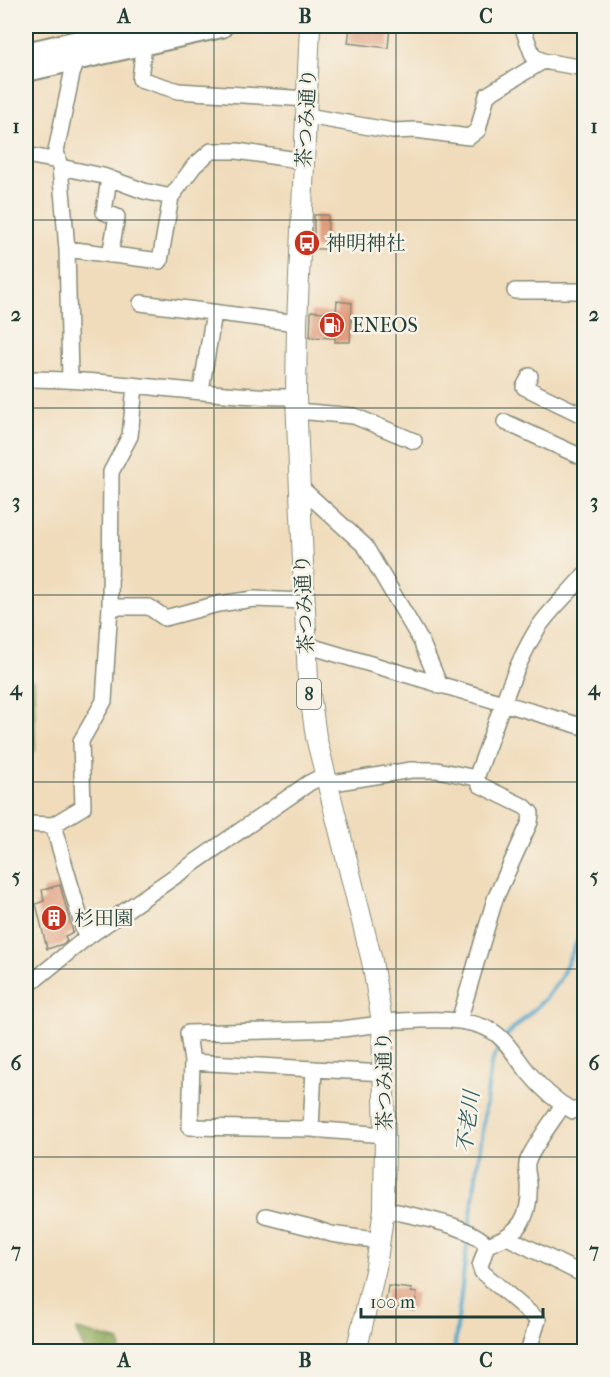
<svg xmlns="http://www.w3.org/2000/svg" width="610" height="1377" font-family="'IM FELL French Canon','Noto Serif JP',serif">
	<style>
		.forest { fill: url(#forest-crowns); stroke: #577448; stroke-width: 1.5 }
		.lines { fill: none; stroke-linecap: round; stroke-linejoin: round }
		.stream { stroke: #4da5ca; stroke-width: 4 }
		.building { fill: #de936f }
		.minor-casing { stroke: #888c78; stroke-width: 18 }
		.major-casing { stroke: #888c78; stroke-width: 22 }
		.highway-casing { stroke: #888c78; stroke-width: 26 }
		.minor { stroke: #fff; stroke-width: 15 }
		.major { stroke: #fff; stroke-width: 20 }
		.highway { stroke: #fff; stroke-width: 22 }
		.grid { fill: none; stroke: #1f3d34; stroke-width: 1.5; stroke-opacity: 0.55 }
		.labels { text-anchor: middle; stroke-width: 5; stroke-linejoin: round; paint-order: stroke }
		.shield { fill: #f7f3e8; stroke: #60746a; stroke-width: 1.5 }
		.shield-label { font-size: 18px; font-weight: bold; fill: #1f3d34 }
		.street-label { font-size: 20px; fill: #1f3d34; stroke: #f7f3e8 }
		.poi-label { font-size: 20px; fill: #1f3d34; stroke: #f7f3e8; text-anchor: start }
		.water-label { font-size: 21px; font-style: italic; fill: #2d5c61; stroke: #f7f3e8 }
		.neatline { fill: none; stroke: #1f3d34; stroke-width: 2 }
		.grid-label { font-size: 20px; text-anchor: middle; font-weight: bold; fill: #1f3d34 }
	</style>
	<defs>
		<pattern id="forest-crowns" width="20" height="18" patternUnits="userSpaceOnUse" patternTransform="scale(1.5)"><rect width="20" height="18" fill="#8faa5c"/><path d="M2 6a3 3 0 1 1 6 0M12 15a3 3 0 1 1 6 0" fill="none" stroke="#748c4d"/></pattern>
	</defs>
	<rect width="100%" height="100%" fill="#f7f3e8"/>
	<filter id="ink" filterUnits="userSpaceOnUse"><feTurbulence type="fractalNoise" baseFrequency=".0167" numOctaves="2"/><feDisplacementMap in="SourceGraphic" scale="12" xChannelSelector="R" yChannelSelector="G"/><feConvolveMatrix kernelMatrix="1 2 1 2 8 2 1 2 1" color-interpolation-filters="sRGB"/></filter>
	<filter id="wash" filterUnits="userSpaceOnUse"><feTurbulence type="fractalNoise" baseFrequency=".008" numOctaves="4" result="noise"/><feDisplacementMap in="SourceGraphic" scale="24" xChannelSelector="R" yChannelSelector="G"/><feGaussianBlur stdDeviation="1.35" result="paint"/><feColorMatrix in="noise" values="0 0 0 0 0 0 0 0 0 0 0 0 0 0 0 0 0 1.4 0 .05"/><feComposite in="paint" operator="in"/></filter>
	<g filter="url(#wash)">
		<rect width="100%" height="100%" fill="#f0dcbb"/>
		<path class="forest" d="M26,678L34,681L35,751L26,752Z
			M77,1330L120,1341L121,1351H84Z"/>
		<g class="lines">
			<path class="stream" d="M506,1036L546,998L560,979L584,926
				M469,1229L491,1064L501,1042
				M454,1352L468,1236"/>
		</g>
		<g id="blocks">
			<path class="building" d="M350,26H390L388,48L348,43Z
				M314,215H328L327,249H314Z
				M337,301L352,303L350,342H335V338L310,337L311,311L336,313Z
				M60,885L73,932L65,936L67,941L63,944L47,949L36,904L44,901L42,890Z
				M388,1286L412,1289L411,1292L417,1293L414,1310L385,1306Z"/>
		</g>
	</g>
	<g filter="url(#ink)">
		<use href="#blocks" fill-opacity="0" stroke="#888c78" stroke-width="1.5"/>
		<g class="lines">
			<g class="minor-casing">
				<path id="minor" d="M522,26L533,56L543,61L584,68
					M144,44L140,79L178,91L308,99
					M307,116L393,131L416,130L469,137L478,130L487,95L543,61
					M26,155L58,161
					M60,167L103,176L144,191L171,197
					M109,178L104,212L117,217L110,255
					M67,249L160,261L171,197L194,166L211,151H237L304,161
					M515,291H584
					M141,303L297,323
					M530,376L524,387L584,416
					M26,379C116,379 206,397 296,397
					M70,379L67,249L60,167L56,151L72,74L78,58
					M201,390L214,313
					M297,411L354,416L414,441
					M505,422L584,458
					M299,486L365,546L421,641L440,686
					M110,607H149L165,618L218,604L254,599L304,601
					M306,645L584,727
					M476,778C494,731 510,674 536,631C549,610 569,594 584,575
					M327,784L411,770H437L476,778L480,785L525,807L531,813L530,822L495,899L459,1021
					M26,824L53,825
					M86,938L53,825L83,807L81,741L104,701L110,607L111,472L130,436L135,386
					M26,987L86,938L309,783L325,775
					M192,1062L384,1073
					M311,1129L314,1069
					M385,1135L311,1129L190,1127L192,1062L188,1033L342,1029L373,1025L382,1022C415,1021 462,1014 492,1031C507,1040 517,1059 528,1072C540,1087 557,1102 573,1111L584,1107
					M384,1209C411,1216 469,1224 487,1245C520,1234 531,1217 529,1183C528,1176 525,1166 528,1160C537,1141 551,1123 563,1105
					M266,1216L313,1228L331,1234L381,1241
					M507,1237L584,1275
					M487,1245L480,1266L482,1272L538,1320L528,1352"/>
			</g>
			<g class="major-casing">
				<path id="major" d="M310,26L297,323L296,397L308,680L316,737L372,961L382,1022L385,1135L384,1209L376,1267L356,1352"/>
			</g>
			<g class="highway-casing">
				<path id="highway" d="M26,54L148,26
					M26,70L221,26"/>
			</g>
			<use href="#minor" class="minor"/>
			<use href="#major" class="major"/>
			<use href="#highway" class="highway"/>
		</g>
	</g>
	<path class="grid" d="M214,26V1352M396,26V1352M26,220H584M26,408H584M26,595H584M26,782H584M26,969H584M26,1157H584"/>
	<defs>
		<g id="bus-disc" transform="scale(1.35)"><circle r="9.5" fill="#c8321e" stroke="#f7f3e8"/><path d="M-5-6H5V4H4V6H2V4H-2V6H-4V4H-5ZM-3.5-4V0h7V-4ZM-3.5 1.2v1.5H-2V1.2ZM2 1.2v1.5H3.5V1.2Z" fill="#fff"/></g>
		<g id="fuel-disc" transform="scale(1.35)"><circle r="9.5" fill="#c8321e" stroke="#f7f3e8"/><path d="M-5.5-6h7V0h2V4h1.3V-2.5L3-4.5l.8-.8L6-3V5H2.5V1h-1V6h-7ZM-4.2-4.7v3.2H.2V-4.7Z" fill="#fff"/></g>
		<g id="building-disc" transform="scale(1.35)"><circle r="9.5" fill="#c8321e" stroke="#f7f3e8"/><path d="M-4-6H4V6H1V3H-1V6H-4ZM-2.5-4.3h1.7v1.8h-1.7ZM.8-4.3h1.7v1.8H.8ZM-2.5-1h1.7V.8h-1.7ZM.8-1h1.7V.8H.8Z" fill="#fff"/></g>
	</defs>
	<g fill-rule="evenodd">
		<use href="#bus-disc" x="307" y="243"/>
		<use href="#fuel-disc" x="332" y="325"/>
		<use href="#building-disc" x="54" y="918"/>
	</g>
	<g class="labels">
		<rect class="shield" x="297" y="679" width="24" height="30" rx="4.5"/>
		<g class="shield-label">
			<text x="309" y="700">8</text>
		</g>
		<g class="street-label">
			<text transform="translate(306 118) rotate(-87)" y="7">茶つみ通り</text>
			<text transform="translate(304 604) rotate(-93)" y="7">茶つみ通り</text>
			<text transform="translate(384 1081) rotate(-91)" y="7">茶つみ通り</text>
		</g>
		<g class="poi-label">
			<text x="326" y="250">神明神社</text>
			<text x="352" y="332">ENEOS</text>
			<text x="74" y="925">杉田園</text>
		</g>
		<g class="water-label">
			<text transform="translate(468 1122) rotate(-83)" y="7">不老川</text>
		</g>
	</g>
	<rect width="610" height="1377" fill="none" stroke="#f7f3e8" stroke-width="66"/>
	<path d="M361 1308v9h182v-9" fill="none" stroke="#1f3d34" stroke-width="3"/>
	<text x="370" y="1308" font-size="18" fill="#1f3d34" stroke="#f7f3e8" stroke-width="4.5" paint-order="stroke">100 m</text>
	<rect x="33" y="33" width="544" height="1311" class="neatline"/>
	<g class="grid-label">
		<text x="124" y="23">A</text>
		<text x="305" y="23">B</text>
		<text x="486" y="23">C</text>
		<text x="16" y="133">1</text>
		<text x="594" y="133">1</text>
		<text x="16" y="321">2</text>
		<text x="594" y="321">2</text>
		<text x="16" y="508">3</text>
		<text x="594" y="508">3</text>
		<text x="16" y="695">4</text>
		<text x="594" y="695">4</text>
		<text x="16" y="883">5</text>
		<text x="594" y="883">5</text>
		<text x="16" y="1070">6</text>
		<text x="594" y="1070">6</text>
		<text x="16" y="1257">7</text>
		<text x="594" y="1257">7</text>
		<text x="124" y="1367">A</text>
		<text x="305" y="1367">B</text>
		<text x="486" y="1367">C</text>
	</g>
</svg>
